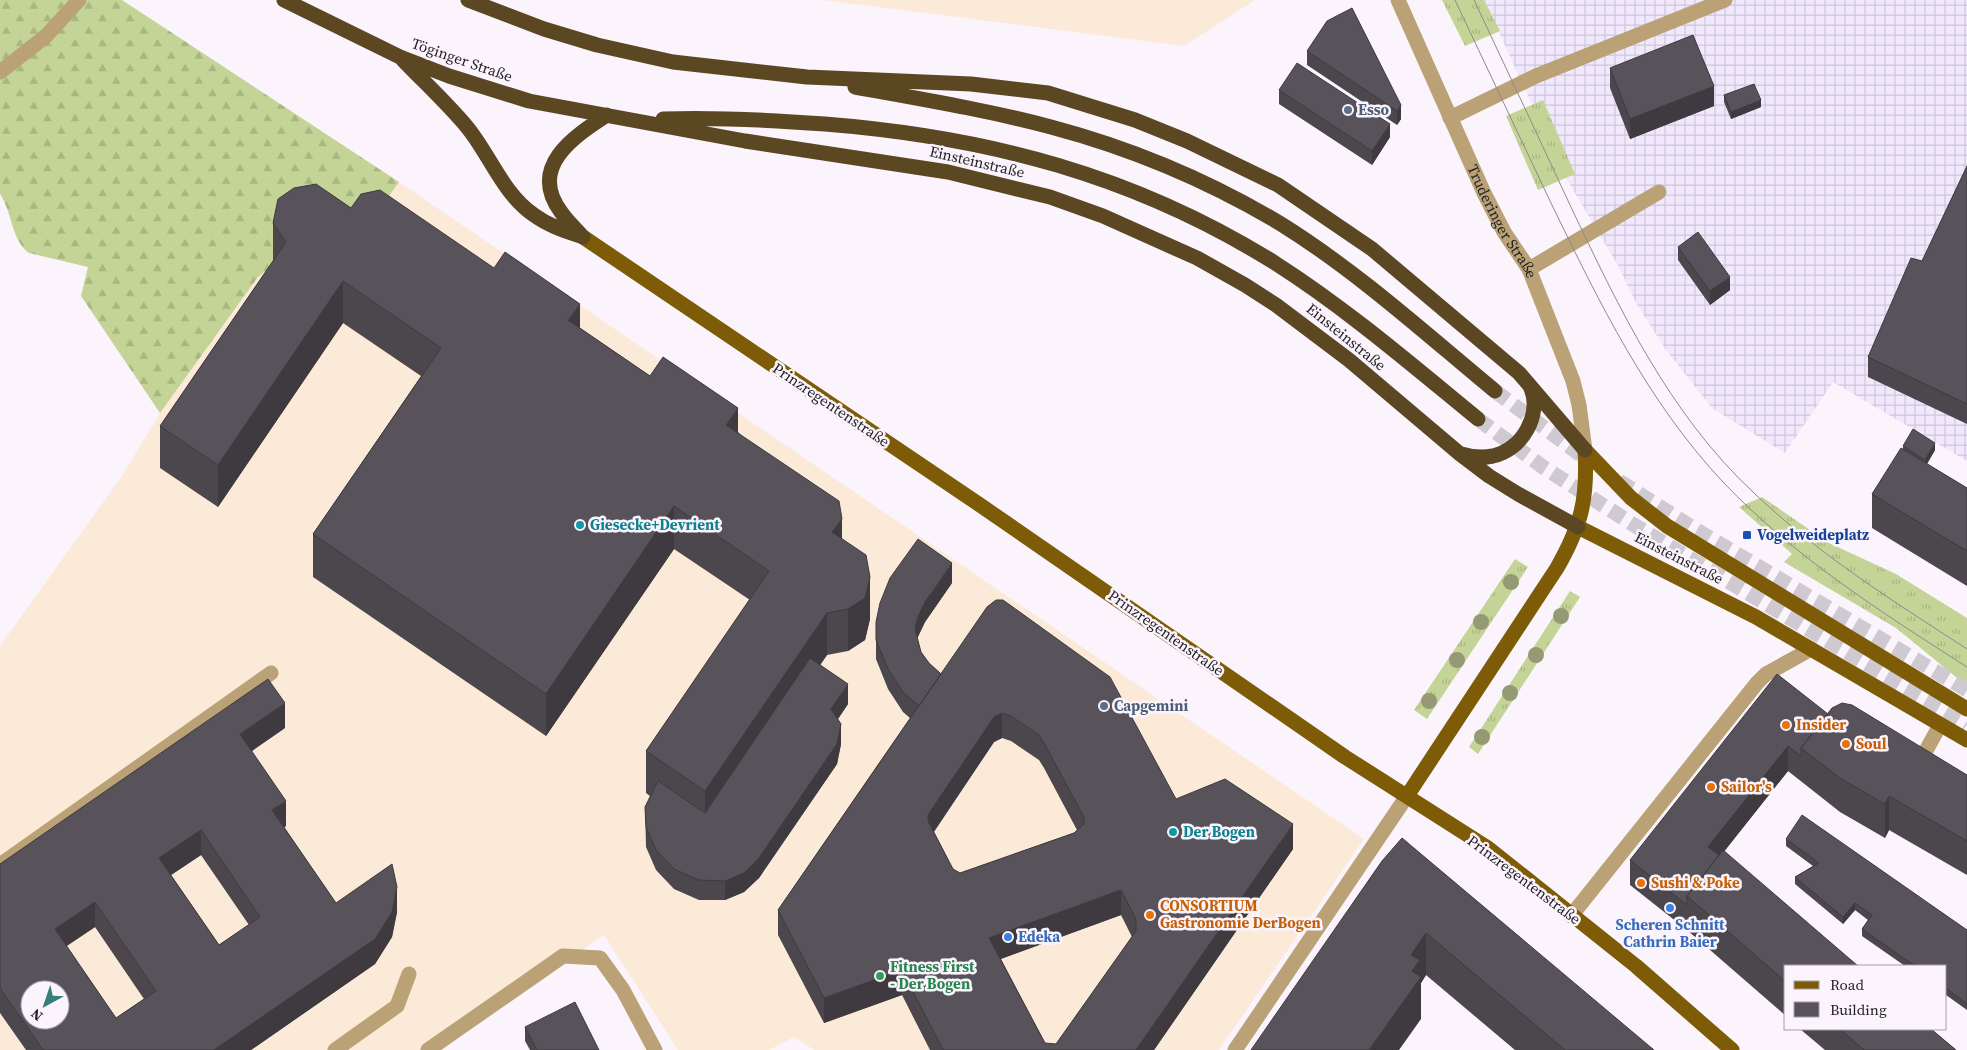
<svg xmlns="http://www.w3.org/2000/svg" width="1967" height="1050" font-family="'Source Serif 4',serif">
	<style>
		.commercial { fill: #fbead8; fill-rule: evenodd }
		.industrial { fill: url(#industrial-grid) }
		.grass { fill: url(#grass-tufts) }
		.forest { fill: url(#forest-firs) }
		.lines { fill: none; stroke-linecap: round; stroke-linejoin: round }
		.highway-tunnel { stroke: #cfc9d1; stroke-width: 15; stroke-dasharray: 15 8; stroke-linecap: butt }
		.minor { stroke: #baa276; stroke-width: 15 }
		.major { stroke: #7e5c07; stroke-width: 15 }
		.highway { stroke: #5b4823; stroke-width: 15 }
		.tram { stroke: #8d898f; stroke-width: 1 }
		.tree { fill: #959974 }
		.wall { fill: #4c474d; fill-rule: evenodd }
		.shaded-wall { fill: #3e3a3f }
		.building { fill: #58535a; stroke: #3e3a3f; fill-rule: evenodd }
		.service-dot { fill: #5c6f8a; stroke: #fbf4fd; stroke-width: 2 }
		.culture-dot { fill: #0f9aa8; stroke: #fbf4fd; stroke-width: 2 }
		.transit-dot { fill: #1a4fb4; stroke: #fbf4fd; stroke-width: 2 }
		.food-dot { fill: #e8710a; stroke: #fbf4fd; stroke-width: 2 }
		.shop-dot { fill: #3f7fe0; stroke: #fbf4fd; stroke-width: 2 }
		.leisure-dot { fill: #2e9e5b; stroke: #fbf4fd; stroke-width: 2 }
		.labels { text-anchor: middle; stroke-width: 5; stroke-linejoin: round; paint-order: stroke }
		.street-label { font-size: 15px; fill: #201e21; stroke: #fbf4fd }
		.service-label { font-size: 15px; font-weight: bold; fill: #4e5e75; stroke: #fbf4fd; text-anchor: start }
		.culture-label { font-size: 15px; font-weight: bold; fill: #0d838f; stroke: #fbf4fd; text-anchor: start }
		.transit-label { font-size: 15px; font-weight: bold; fill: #164399; stroke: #fbf4fd; text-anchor: start }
		.food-label { font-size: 15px; font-weight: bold; fill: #c56008; stroke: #fbf4fd; text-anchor: start }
		.shop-label { font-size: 15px; font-weight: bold; fill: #366cbe; stroke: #fbf4fd }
		.leisure-label { font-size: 15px; font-weight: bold; fill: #27864d; stroke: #fbf4fd; text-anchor: start }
	</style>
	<defs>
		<pattern id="industrial-grid" width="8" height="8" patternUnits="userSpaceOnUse" patternTransform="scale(1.25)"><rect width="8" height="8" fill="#f1e8fe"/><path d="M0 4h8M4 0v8" fill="none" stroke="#cec7d9"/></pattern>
		<pattern id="grass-tufts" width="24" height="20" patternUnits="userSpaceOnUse" patternTransform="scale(1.25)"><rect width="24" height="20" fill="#c4d496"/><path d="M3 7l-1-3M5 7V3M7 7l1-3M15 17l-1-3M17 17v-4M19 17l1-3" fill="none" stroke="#a8b681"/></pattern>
		<pattern id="forest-firs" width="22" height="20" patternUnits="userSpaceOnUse" patternTransform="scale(1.25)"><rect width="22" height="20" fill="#c4d496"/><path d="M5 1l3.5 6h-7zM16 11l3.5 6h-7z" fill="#a8b681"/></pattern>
	</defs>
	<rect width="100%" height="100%" fill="#fbf4fd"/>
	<path class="commercial" d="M823,0H1255L1184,46Z
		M399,182L1364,839L1219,1050H814L794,1037L769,1050H678L604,935L438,1050H0V646L122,476L160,413L258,277L273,265L351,250ZM30,990H60V1020H30Z"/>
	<path class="industrial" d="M1484,0H1967V461L1833,382L1785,453L1712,408L1666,350L1636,303L1619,267L1566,178Z"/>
	<path class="grass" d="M1442,0H1484L1500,31L1465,46Z
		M1543,100L1575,174L1538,190L1506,116Z
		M1762,497L1829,543L1896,574L1967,618V686L1896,628L1784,562L1792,554L1739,507Z
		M1515,559L1528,567L1427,719L1414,710Z
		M1570,591L1580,597L1478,754L1469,747Z"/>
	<path class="forest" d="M0,0H122L399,182L361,236L273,265L258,277L160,413L81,296L88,267L29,253C11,240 12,211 0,194Z"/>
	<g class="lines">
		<path class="highway-tunnel" d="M1495,391L1593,464
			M1478,419L1543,467L1634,525L1967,724
			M1619,481L1693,528L1967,690"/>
		<g class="minor">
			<path id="s1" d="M1398,0L1484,193L1504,232L1529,269L1573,381L1579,405L1585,450"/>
			<path d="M0,72L46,36L79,0"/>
			<path d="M1450,118L1536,76L1725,0"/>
			<path d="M1529,269L1659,192"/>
			<path d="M1917,767L1940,725"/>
			<path d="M0,865L271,673"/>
			<path d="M1571,916L1757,683L1766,674L1811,649"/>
			<path d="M335,1050L397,1006L409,974"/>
			<path d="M428,1050L563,956L600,958L623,990L655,1050"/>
			<path d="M1235,1050L1407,796"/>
		</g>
		<path class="major" d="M583,237L980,505L1345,757L1488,848L1636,966L1732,1050
			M1585,450L1631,498L1667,526L1967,709
			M1578,527L1756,617L1967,740
			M1407,796L1557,568C1581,526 1588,499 1585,450"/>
		<path class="highway" d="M284,0L400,57L449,76L529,101L745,141L948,172L1050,197L1103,216L1197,258L1245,285L1276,305L1349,360L1460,454L1489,476L1518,494L1578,527
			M468,0L544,29L597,45L673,62L807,77L971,84L1048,93L1135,120L1187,141L1278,185L1372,249L1519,373L1585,450
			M403,60C424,82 447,103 467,127C490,155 503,194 534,215C549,226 566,231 583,237
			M855,87C921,99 987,110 1051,127C1130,148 1211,182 1281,224C1358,272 1426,334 1495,391
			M663,119C718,117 770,120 825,124C988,137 1134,175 1275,263C1347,309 1412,365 1478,419
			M582,236C575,228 567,221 561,212C528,167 573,137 607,115
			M1461,454C1471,457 1482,458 1493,456C1522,450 1543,414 1530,386"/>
		<path class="tram" d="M1455,0C1487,68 1519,135 1551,203C1599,302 1647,401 1723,482C1793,556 1881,612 1967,667
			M1474,0C1506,68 1538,136 1570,205C1619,308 1669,414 1754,493C1818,554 1893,601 1967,649"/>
	</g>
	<g class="tree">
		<circle cx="1511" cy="582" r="8"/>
		<circle cx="1561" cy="616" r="8"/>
		<circle cx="1481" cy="622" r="8"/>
		<circle cx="1536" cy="655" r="8"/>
		<circle cx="1457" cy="660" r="8"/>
		<circle cx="1510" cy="693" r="8"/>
		<circle cx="1429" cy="701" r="8"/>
		<circle cx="1482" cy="737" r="8"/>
	</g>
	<path class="wall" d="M1352,8L1401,119L1397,125L1307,65V51Z
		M1610,68L1714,106L1630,139L1610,88Z
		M1279,90L1390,137L1372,165L1279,104Z
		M1724,95L1761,107L1731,119L1724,102Z
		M1967,166V424L1868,377V357L1922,261Z
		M351,208L580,328L650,376L738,432L842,539L870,619L865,640L848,651L827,655L820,665L848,704L838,719L841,744L837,764L759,878L744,892L725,900H699L674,889L656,870L646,847L645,807L650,796L646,793V751L750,600L674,549L546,736L313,577V534L421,376L343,323L218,507L160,468V426L273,261V223Z
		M1678,247L1730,290L1710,305L1678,260Z
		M1903,446L1935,450L1927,464L1967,488V586L1872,528V494L1903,449Z
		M952,583L925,622L917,638L921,652L929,663L941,674L1176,799L1293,849L1154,1050H930L902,995L824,1023L778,935V910L910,718L903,712L888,689L876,659V622ZM1002,738L1011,741L1039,760L1044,768L1077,830L1074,833L960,873L953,869L934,832L994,742ZM1121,915L1132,937L1056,1044L1045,1043L1001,959Z
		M1828,714L1967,775V875L1889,830L1885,838L1840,812L1788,771L1724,851L1786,966V1016L1687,930L1630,885V860Z
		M285,728L252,751L286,826L284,827L336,903L397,912L392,937L375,964L251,1050H26L0,1013V864ZM201,855L249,925L219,945L171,875ZM95,927L144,999L116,1018L66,946Z
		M1786,839L1967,930V1010L1946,995V966H1905L1862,936V929L1868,920L1855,910L1843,924L1795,884V877L1813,866L1786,846Z
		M1382,861L1654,1050H1515L1426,975L1421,983V1019Z
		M525,1027L599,1050H530L525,1041Z
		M1800,1029H1931L1956,1050H1825Z"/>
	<path class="shaded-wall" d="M1714,86V106L1630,139V119Z
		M1761,100V107L1731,119V112Z
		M1401,105V119L1397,125V111Z
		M1390,124V137L1372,165V151Z
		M1730,277V290L1710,305V291Z
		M343,281V323L218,507V465Z
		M580,304V346L568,320Z
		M738,408V450L726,425Z
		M1935,443V450L1925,467V460Z
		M674,506V549L546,736V694Z
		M842,519V561L832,532Z
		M952,563V583L925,622L917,639L915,629L917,619L925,602Z
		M870,577V619L865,640L848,651V609Z
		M827,613V655L705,833V791Z
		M848,684V704L831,729V709Z
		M285,703V728L240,759V734Z
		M1002,713V738L994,742L928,840V815L994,717Z
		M841,724V744L837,764L759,878L744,892L725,900V881Z
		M1788,746V771L1708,872V847Z
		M1889,796V830L1885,838V804Z
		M286,801V826L272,835V810Z
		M1293,824V849L1154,1050H1136Z
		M201,830V855L159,883V858Z
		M397,887V912L392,937L375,964L251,1050H214Z
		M1121,890V915L989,963V938Z
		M95,902V927L55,954V929Z
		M1855,903V910L1843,924V917Z
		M1426,933V975L1421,983V1019L1399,1050H1369L1411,955Z
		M902,970V995L824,1023V998Z"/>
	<path class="building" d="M1352,8L1401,105L1397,111L1307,51L1327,21Z
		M1693,35L1714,86L1630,119L1610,68Z
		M1297,63L1390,124L1372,151L1279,90Z
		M1754,84L1761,100L1731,112L1724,95Z
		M1967,166V404L1868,357L1911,258L1922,261Z
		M316,184L351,208L361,194L380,190L494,268L505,252L580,304L568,320L650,376L663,357L738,408L726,425L839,501L842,519L832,532L866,555L870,577L865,598L848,609L827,613L705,791L646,751L769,571L674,506L546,694L313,534L441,348L343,281L218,465L160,426L286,242L273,223L278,199L294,188Z
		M1698,232L1730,277L1710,291L1678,247Z
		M1913,429L1935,443L1925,460L1903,446Z
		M1901,448L1967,488V551L1872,494Z
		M918,539L952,563L925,602L917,619L915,629L921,652L929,663L941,674L919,706L903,692L888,669L876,640V622L880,603L890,578Z
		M996,600H1003L1110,677L1176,799L1225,779L1293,824L1136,1050H943L902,970L824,998L778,910L987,607ZM1002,713L1011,716L1039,735L1044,743L1084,817V824L1074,833L960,873L953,869L928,821V815L994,717ZM1121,890L1136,919V931L1056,1044L1045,1043L989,938Z
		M810,658L848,684L831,709L841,724L837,744L759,858L744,873L725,881L699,880L674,869L656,850L646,827L645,807L658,781L705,813Z
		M1777,674L1828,714L1801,748V756L1788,746L1708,847L1719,855L1687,896V905L1630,860Z
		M268,679L285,703L240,734L286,801L272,810L336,903L392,864L397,887L392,912L375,939L214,1050H43L0,988V864ZM201,830L260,917L219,945L159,858ZM95,902L156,991L116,1018L55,929ZM30,990H60V1020H30Z
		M1842,703L1852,705L1967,775V841L1889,796L1885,804L1840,778L1801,748L1832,708Z
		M1802,815L1967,930V1004L1946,988V966H1915L1862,929L1872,915L1855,903L1843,917L1795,877L1819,863L1786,839Z
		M1402,838L1654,1050H1565L1426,933L1411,955L1420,960L1412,971L1421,977L1369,1050H1251L1382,861Z
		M1723,850L1858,966H1786V982L1687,896Z
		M575,1002L599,1050H537L525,1027Z
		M1840,1029H1931L1956,1050H1864Z"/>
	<g class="service-dot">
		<circle cx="1348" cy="110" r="5"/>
		<circle cx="1104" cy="706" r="5"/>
	</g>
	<g class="culture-dot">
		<circle cx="580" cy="525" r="5"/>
		<circle cx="1173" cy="832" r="5"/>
	</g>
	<rect class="transit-dot" x="1742" y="530" width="10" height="10" rx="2.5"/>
	<g class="food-dot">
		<circle cx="1786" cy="725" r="5"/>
		<circle cx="1846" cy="744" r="5"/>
		<circle cx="1711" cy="787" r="5"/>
		<circle cx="1641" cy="883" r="5"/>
		<circle cx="1150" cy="915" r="5"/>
	</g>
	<g class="shop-dot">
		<circle cx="1670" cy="908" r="5"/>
		<circle cx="1008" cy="937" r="5"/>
	</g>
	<circle class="leisure-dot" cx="880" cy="976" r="5"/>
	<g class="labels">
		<g class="street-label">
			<text transform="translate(462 60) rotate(19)" y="5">Töginger Straße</text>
			<text transform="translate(977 162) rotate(13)" y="5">Einsteinstraße</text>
			<text dy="5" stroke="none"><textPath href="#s1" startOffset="245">Truderinger Straße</textPath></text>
			<text transform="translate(1346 337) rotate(39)" y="5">Einsteinstraße</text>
			<text transform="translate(831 405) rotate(34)" y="5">Prinzregentenstraße</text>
			<text transform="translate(1679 558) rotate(27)" y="5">Einsteinstraße</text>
			<text transform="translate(1166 633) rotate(35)" y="5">Prinzregentenstraße</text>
			<text transform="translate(1524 880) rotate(37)" y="5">Prinzregentenstraße</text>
		</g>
		<g class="service-label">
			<text x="1358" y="115">Esso</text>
			<text x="1114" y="711">Capgemini</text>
		</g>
		<g class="culture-label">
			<text x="590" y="530">Giesecke+Devrient</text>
			<text x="1183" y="837">Der Bogen</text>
		</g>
		<g class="transit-label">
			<text x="1757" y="540">Vogelweideplatz</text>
		</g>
		<g class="food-label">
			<text x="1796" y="730">Insider</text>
			<text x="1856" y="749">Soul</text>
			<text x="1721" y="792">Sailor's</text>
			<text x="1651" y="888">Sushi &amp; Poke</text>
			<text x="1160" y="911">CONSORTIUM<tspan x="1160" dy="17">Gastronomie DerBogen</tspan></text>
		</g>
		<g class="shop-label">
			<text x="1670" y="930">Scheren Schnitt<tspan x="1670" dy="17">Cathrin Baier</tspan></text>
			<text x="1018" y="942" text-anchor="start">Edeka</text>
		</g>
		<g class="leisure-label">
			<text x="890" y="972">Fitness First<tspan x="890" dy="17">- Der Bogen</tspan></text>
		</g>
	</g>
	<rect x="1784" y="965" width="162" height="65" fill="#fbf4fd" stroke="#a39ea5"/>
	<rect x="1794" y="981" width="25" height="8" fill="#7e5c07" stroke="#a39ea5"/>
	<text x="1830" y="990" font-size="15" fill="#201e21">Road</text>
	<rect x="1794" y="1002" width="25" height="15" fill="#58535a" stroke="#a39ea5"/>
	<text x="1830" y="1015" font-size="15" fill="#201e21">Building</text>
	<g transform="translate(45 1005) rotate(220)"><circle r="24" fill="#fbf4fd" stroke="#a39ea5"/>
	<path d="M0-4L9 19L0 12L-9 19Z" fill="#377e78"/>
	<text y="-8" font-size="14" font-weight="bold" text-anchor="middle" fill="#201e21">N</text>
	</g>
</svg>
